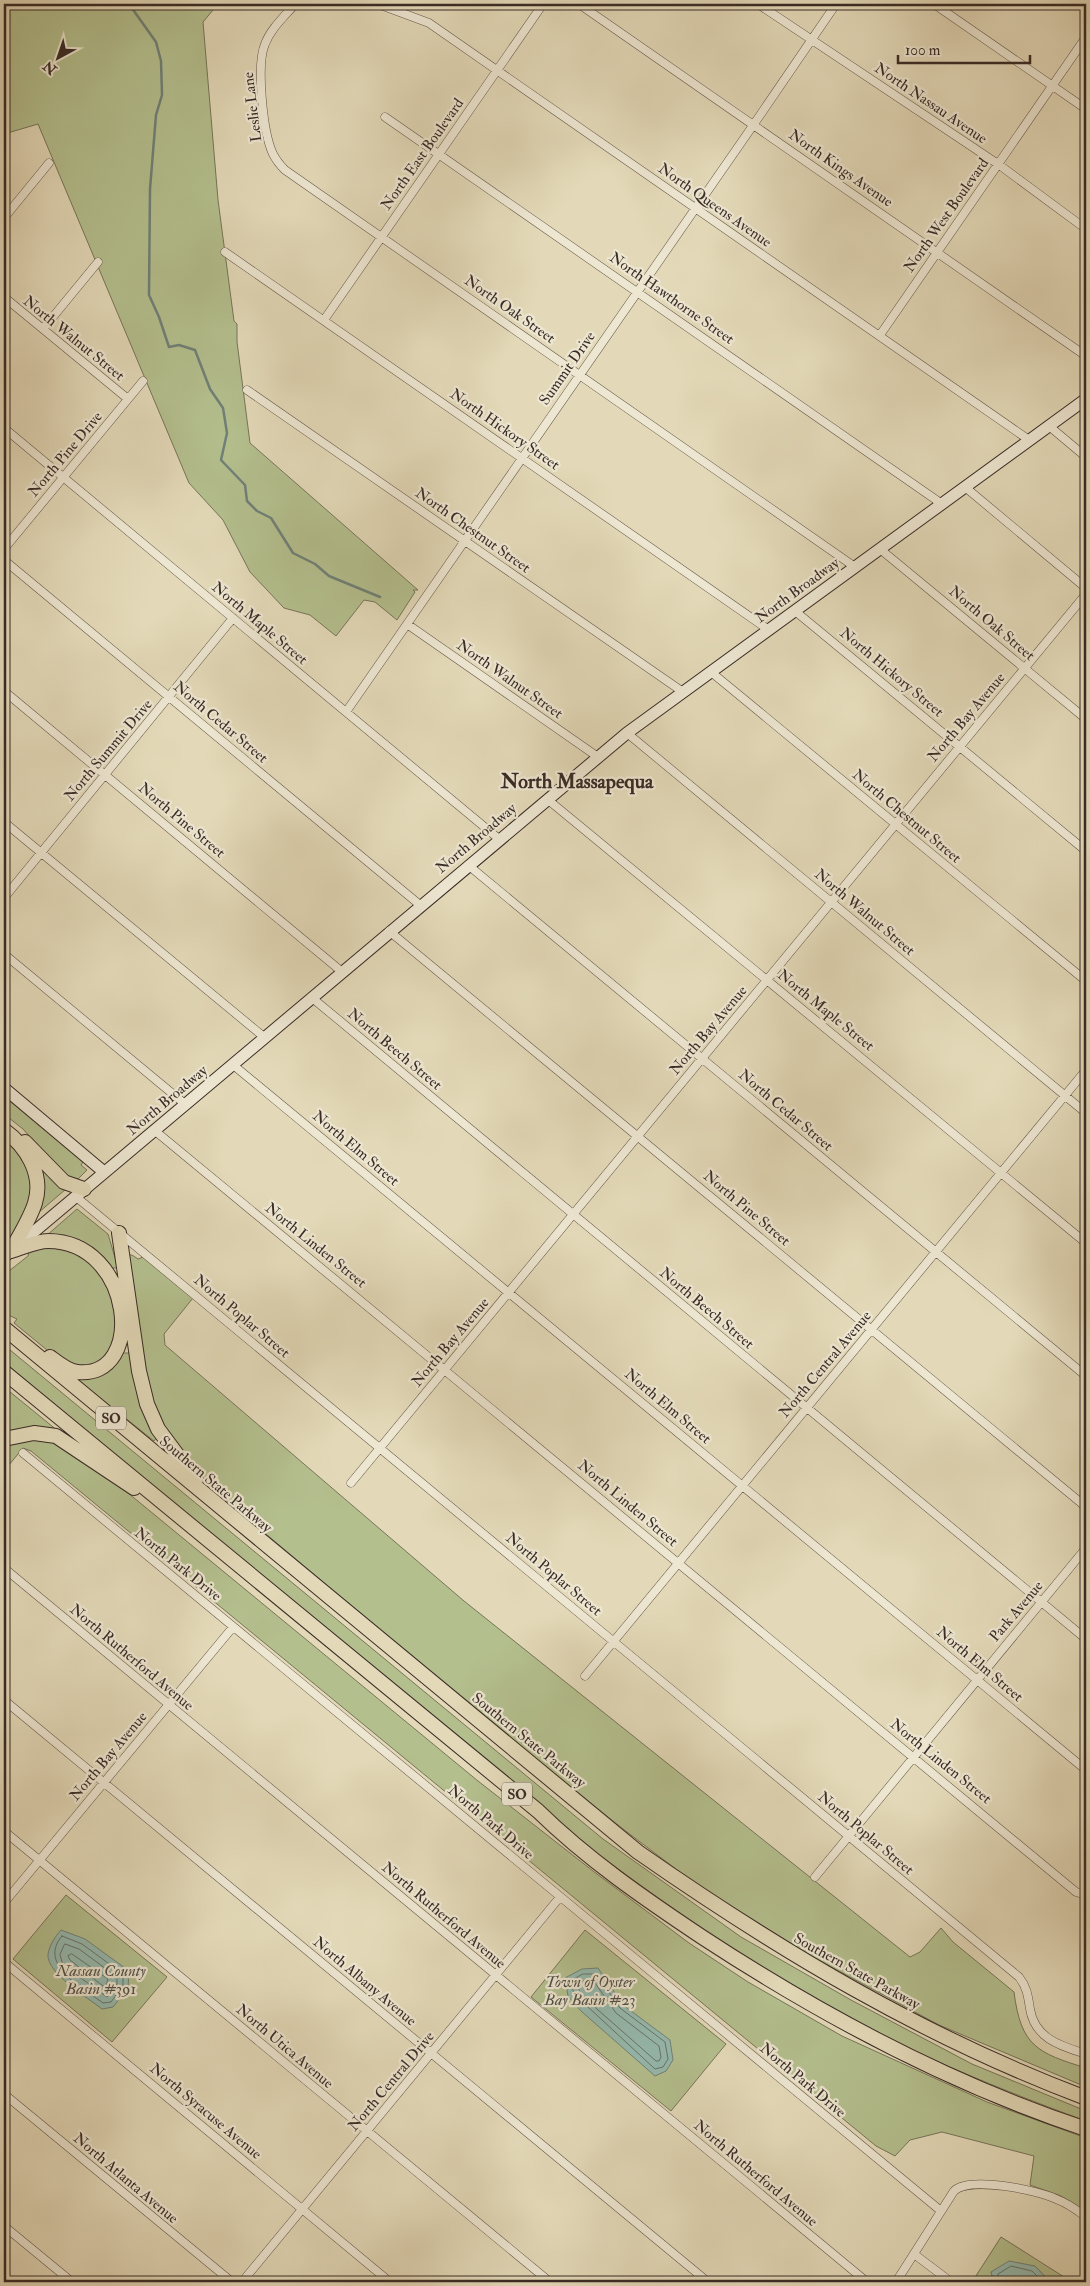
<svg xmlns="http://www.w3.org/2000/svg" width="1090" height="2286" font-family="'IM FELL Double Pica',serif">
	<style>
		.green { fill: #b4bf8e; stroke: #76755a }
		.water { fill: #95baaf; stroke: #708178 }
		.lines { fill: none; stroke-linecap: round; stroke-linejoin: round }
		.shore { stroke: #67726a; stroke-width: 1 }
		.stream { stroke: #708178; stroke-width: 2.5 }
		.street-casing { stroke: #64564a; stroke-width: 9 }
		.secondary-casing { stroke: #392b26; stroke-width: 13 }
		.highway-casing { stroke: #392b26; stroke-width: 16 }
		.street { stroke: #ede6d1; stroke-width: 8 }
		.secondary { stroke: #ede6d1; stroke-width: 11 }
		.highway { stroke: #e3d9b8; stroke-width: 14 }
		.labels { text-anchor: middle; stroke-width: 4.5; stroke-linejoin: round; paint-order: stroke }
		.shield { fill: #ede6d1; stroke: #6f6359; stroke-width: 1 }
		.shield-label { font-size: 14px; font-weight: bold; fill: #392b26 }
		.street-label { font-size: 15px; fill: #392b26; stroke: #ede6d1 }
		.water-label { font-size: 16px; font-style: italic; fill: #504f48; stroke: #ede6d1 }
		.district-label { font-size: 20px; font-weight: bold; fill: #392b26; stroke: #ede6d1 }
	</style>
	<rect width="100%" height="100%" fill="#e3d9b8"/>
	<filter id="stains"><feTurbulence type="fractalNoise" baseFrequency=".004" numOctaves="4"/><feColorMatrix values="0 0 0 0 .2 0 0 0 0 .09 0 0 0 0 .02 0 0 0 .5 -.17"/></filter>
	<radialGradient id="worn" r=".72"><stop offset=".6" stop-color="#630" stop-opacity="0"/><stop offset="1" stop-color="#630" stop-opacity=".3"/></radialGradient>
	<path class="green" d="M4,4H218L203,22L218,200L234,321L237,324V342L250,443L418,590H413L415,592L397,620L375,602L364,600L336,636L310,615L284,608L250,572L223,520L189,483L38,124L4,134Z
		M4,1096L83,1162L81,1165L87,1170L78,1179L64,1176L23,1129L4,1114Z
		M4,1138L22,1155L31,1183L29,1211L16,1233L4,1242Z
		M43,1168L66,1189L38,1213L40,1170Z
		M77,1209L108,1234L118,1268H108L46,1236Z
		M46,1245L84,1254L104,1276L117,1308L118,1334L112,1350L100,1364L80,1368L64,1364L14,1323L17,1319L4,1313V1275L28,1256L29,1252Z
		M129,1255H132L138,1259L143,1257L193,1298L164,1334L165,1345L464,1601L910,1957L920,1952L941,1928L953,1942L1014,1992C1021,2047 1038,2053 1086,2068V2087L939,2025L811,1956L693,1882L623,1829L479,1713L222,1497C210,1486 195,1476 185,1463C136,1401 137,1330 129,1255Z
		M4,1345L603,1839L741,1937L851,2000L972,2064L1086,2111V2121C982,2083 880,2040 785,1983C718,1942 655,1896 592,1850L4,1362Z
		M120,1353H133L157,1437L154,1441L79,1381V1376Z
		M4,1387L58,1431L4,1434Z
		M40,1437L67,1445L88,1460L478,1781L593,1871L689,1943L748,1982L842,2036L987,2102L1086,2138V2198L1080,2208L1061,2196L1030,2185L1034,2156L942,2132L910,2140L895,2156L876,2146L31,1451L23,1448L4,1471V1444Z
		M66,1895L167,1977L112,2042L13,1959Z
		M585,1930L726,2044L671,2111L531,1997Z
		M1001,2237L1072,2282H1050L1035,2266L991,2272L994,2282H972Z"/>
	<path class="water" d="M61,1930L85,1939L129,1971L128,1988L113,2007L102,2009C88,1998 46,1973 48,1954C50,1944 55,1937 61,1930Z
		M598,1968L623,2005L670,2040L673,2060L666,2071L655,2076L581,2011L568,1996L565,1978L582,1969Z
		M1009,2261L1035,2266L1050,2282H994L991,2272Z"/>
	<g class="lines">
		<path class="shore" d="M62,1936L82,1944L123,1974V1986L111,2002L103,2003C83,1988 37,1965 62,1936Z
			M65,1944L79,1949L117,1977V1984L107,1997L63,1965L60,1955Z
			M72,1954L108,1979L106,1986H103L70,1960L68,1956Z
			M583,1974H596L620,2008L665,2042L668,2059L663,2067L655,2069L574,1994L571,1981Z
			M585,1980H593L616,2013L659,2046L661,2057L659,2061H656L589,2002L579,1991V1984Z
			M998,2282V2274L1011,2266L1032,2271L1043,2282"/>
		<path class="stream" d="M129,4L156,42L161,61L162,95L156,115L150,189L149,295L159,317L169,347L179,345L195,350L210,389L223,408L227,433L221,460L245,485L247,501L257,511L271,518L293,553L315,564L329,576L380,597"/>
		<g class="street-casing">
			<path id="street" d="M295,4C285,16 271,28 265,44C256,65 263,133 273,154C276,160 280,165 285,170L855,567
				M378,4L429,23L1029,440
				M579,4L1086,356
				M758,4L998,164L1086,229
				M934,4L1086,109
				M385,117L942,504
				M4,218L49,163
				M225,252L769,630
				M4,297L128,399
				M324,320L543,4
				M43,329L98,262
				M880,335L1086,37
				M247,390L683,692
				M1049,426L1086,457
				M4,428L499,839
				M965,487L1086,588
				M4,549L143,381
				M880,549L1086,719
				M4,560L420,905
				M795,611L1086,851
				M407,624L598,757
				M711,672L1086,981
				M4,691L341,971
				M346,712L754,124L836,4
				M627,733L1086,1113
				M547,799L1086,1243
				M4,822L264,1037
				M468,865L1086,1376
				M4,898L233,618
				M389,931L1086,1507
				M4,954L185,1104
				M311,997L1086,1639
				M232,1064L1086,1770
				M154,1130L1076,1892L1086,1895
				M75,1196L1019,1977C1027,1987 1028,1996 1030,2009C1035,2039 1061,2046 1086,2054
				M23,1453L941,2211
				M351,1483L1086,594
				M4,1568L867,2282
				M585,1676L1086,1070
				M4,1700L708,2282
				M4,1831L550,2282
				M815,1877L1086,1548
				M4,1903L233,1627
				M4,1962L390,2282
				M4,2094L232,2282
				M4,2226L72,2282
				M914,2254L951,2282
				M242,2282L560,1897
				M896,2282L954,2191C969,2176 1038,2190 1056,2199C1067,2203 1077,2210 1086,2217"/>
		</g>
		<g class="secondary-casing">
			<path id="secondary" d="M4,1088L104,1172
				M4,1257L627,733L1086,399"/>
		</g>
		<g class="highway-casing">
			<path id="highway" d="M4,1130C26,1146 44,1174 35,1203C30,1219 19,1236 11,1251
				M25,1142L64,1182L84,1189
				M119,1233L139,1371L147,1404L158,1429L196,1480
				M11,1251C22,1248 36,1241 48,1241C134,1241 147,1380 77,1372C68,1371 58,1363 50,1357
				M4,1328L638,1852C780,1951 924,2037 1086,2098
				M4,1372L538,1811C587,1859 645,1899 702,1937C821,2015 950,2084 1086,2129
				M4,1439L34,1433L56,1436L134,1488"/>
		</g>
		<use href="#street" class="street"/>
		<use href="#secondary" class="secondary"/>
		<use href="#highway" class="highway"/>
	</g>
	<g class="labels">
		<g class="shield">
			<rect x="96" y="1406.5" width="30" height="23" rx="4"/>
			<rect x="502" y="1782.5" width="30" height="23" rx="4"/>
		</g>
		<g class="shield-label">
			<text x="111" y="1423">SO</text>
			<text x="517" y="1799">SO</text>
		</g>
		<g class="street-label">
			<text transform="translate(931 103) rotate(34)" y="5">North Nassau Avenue</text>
			<text transform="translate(252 107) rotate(-97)" y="5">Leslie Lane</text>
			<text transform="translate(422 154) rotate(-55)" y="5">North East Boulevard</text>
			<text transform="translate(841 168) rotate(35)" y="5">North Kings Avenue</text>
			<text transform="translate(715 205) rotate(35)" y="5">North Queens Avenue</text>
			<text transform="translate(946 215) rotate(-55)" y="5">North West Boulevard</text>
			<text transform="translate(672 298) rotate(35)" y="5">North Hawthorne Street</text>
			<text transform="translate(510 309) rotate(35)" y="5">North Oak Street</text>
			<text transform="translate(74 338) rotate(39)" y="5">North Walnut Street</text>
			<text transform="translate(567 368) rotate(-55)" y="5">Summit Drive</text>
			<text transform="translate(505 429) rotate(35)" y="5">North Hickory Street</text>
			<text transform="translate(65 454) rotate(-50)" y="5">North Pine Drive</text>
			<text transform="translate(473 530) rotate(35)" y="5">North Chestnut Street</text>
			<text transform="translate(797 590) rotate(-36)" y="5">North Broadway</text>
			<text transform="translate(260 623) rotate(40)" y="5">North Maple Street</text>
			<text transform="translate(992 623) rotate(40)" y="5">North Oak Street</text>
			<text transform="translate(892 672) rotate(40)" y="5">North Hickory Street</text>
			<text transform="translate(510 679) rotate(35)" y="5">North Walnut Street</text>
			<text transform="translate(966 717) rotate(-50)" y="5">North Bay Avenue</text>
			<text transform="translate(221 722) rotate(40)" y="5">North Cedar Street</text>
			<text transform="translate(108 750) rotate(-50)" y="5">North Summit Drive</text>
			<text transform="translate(907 816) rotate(40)" y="5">North Chestnut Street</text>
			<text transform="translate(182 820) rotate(40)" y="5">North Pine Street</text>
			<text transform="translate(476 838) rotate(-40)" y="5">North Broadway</text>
			<text transform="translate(865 912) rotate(40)" y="5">North Walnut Street</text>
			<text transform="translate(826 1010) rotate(39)" y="5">North Maple Street</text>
			<text transform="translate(708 1030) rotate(-50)" y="5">North Bay Avenue</text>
			<text transform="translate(395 1049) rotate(40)" y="5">North Beech Street</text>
			<text transform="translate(167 1100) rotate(-40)" y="5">North Broadway</text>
			<text transform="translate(786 1110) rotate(40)" y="5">North Cedar Street</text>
			<text transform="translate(356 1148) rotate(40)" y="5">North Elm Street</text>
			<text transform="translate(747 1208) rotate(40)" y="5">North Pine Street</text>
			<text transform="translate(316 1245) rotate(39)" y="5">North Linden Street</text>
			<text transform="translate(707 1308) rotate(40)" y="5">North Beech Street</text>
			<text transform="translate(242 1316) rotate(40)" y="5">North Poplar Street</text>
			<text transform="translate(450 1342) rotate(-50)" y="5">North Bay Avenue</text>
			<text transform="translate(825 1364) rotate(-50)" y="5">North Central Avenue</text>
			<text transform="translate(668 1406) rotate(40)" y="5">North Elm Street</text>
			<text transform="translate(216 1484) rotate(40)" y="5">Southern State Parkway</text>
			<text transform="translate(628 1503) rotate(40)" y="5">North Linden Street</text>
			<text transform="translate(178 1564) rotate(39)" y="5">North Park Drive</text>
			<text transform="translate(554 1574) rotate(40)" y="5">North Poplar Street</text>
			<text transform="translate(1016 1611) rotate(-50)" y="5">Park Avenue</text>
			<text transform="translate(132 1657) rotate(40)" y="5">North Rutherford Avenue</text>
			<text transform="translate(980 1664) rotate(40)" y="5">North Elm Street</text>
			<text transform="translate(529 1740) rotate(39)" y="5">Southern State Parkway</text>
			<text transform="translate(108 1756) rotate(-50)" y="5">North Bay Avenue</text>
			<text transform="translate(941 1761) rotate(39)" y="5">North Linden Street</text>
			<text transform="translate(491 1822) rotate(40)" y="5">North Park Drive</text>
			<text transform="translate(866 1833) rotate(40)" y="5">North Poplar Street</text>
			<text transform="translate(444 1915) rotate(40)" y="5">North Rutherford Avenue</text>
			<text transform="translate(857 1971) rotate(29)" y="5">Southern State Parkway</text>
			<text transform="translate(365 1981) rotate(40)" y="5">North Albany Avenue</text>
			<text transform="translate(285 2046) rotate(40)" y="5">North Utica Avenue</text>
			<text transform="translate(803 2080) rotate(40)" y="5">North Park Drive</text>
			<text transform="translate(391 2081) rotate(-50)" y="5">North Central Drive</text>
			<text transform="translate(206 2111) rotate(40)" y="5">North Syracuse Avenue</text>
			<text transform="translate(756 2173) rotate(40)" y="5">North Rutherford Avenue</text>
			<text transform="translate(126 2178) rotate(40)" y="5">North Atlanta Avenue</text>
		</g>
		<g class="water-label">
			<text x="101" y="1976">Nassau County<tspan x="101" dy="18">Basin #391</tspan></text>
			<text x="590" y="1987">Town of Oyster<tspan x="590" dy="18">Bay Basin #23</tspan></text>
		</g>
		<g class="district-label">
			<text x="577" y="788">North Massapequa</text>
		</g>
	</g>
	<rect width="1090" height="2286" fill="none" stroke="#e3d9b8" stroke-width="20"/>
	<rect x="5" y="5" width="1080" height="2276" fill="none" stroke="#392b26" stroke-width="2.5"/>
	<rect x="10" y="10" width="1070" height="2266" fill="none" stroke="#392b26"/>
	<g transform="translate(58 58) rotate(220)" stroke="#ede6d1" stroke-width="4" paint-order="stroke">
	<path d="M0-4L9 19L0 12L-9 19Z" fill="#392b26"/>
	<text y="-8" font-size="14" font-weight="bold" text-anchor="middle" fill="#392b26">N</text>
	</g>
	<path d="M898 55v8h132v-8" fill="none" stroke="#392b26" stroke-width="2.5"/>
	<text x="905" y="55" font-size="15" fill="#392b26" stroke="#ede6d1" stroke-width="4" paint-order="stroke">100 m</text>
	<rect width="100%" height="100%" filter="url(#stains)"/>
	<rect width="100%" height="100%" fill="url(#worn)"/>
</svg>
